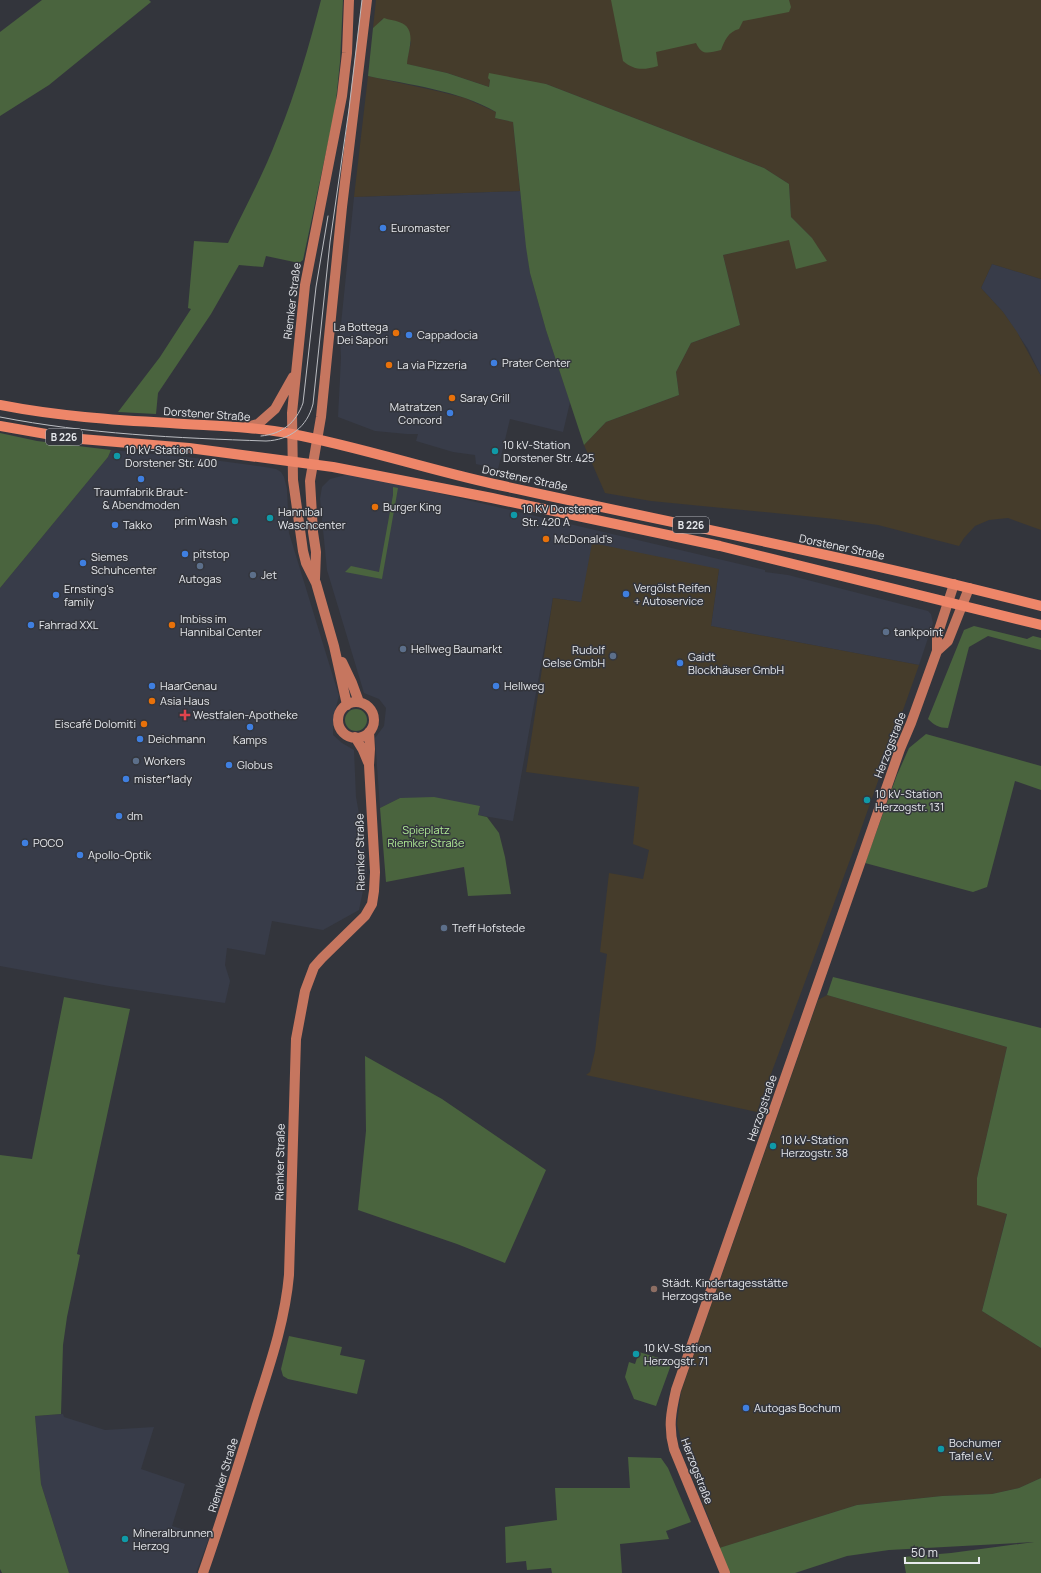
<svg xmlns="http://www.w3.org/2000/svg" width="1041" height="1573" font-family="Manrope,sans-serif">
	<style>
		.built { fill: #383c49 }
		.industrial { fill: #453c2b }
		.green { fill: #4a643e }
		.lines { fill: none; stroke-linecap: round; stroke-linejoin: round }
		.secondary { stroke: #c6765f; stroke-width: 10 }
		.primary { stroke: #ee8669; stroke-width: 10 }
		.tram { stroke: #babcc1; stroke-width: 1 }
		.shop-dot { fill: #3f7fe0; stroke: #33353c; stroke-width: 1.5 }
		.food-dot { fill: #e8710a; stroke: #33353c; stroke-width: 1.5 }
		.culture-dot { fill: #0f9aa8; stroke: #33353c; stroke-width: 1.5 }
		.service-dot { fill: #5c6f8a; stroke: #33353c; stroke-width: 1.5 }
		.health-dot { fill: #e0444e; stroke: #33353c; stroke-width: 1.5 }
		.education-dot { fill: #8d6e63; stroke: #33353c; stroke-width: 1.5 }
		.labels { text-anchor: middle; stroke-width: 3; stroke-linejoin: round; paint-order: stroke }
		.shield { fill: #33353c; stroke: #b1b3b8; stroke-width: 1 }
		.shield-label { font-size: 10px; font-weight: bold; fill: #e7e9ed }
		.poi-label { font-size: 11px; fill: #e7e9ed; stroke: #33353c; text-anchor: start }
		.street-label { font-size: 11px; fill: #e7e9ed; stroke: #33353c }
		.park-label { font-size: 11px; fill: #afea95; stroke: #33353c }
	</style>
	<rect width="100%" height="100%" fill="#33353c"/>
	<path class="built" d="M520,191L530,273L546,330L570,402L563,432L510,419L498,469L476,464L475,455L453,452L416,441L418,434H407L375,431L338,417L341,358L340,334L354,197Z
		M992,264L1041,279V376L1028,349L1003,312L981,288Z
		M111,450L206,459L265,467L276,469L281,472L284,477L287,489L289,533L339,696L333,718V735L342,743L354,750L356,797L365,847L367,871L359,910L323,930L272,921L265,955L227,948L225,965L230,981L225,1003L109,986L0,966V588L108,457Z
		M353,473L765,570V572L788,575L928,611L931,614L933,623L919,665L711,626L719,569L581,602L553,598L513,821L478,815L480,807L400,798L380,808L375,738L384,726L386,708L379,699L364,693L327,570L320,499L322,487L330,479Z
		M63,1414L64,1417L105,1430L154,1427L141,1469L185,1484L172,1526L209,1538L196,1573H69L41,1484L35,1416Z"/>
	<path class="industrial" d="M376,0H1041V279L992,264L981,288L1003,312L1017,332L1041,376V530L1008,518L989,520L975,526L964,538L959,546L878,525L835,519L651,501L605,493L584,445L606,422L679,395L676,372L691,343L740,325L723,255L790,239L812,238L791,217L789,184L764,168L546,84L490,80L489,87L447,73L406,64L411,42L392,21L382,19L379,24L373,28Z
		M368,76L437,91L465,98L496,112L495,118L513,122L520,191L354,197Z
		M592,543L719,569L711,626L919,665L854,849L757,1112L586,1075L590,1072L595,1051L607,954L600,952L609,873L643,879L649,850L633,844L639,787L526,772L553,598L581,602Z
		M827,995L1007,1047L977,1178L1007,1213L982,1311L1041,1348V1478L1019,1488L992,1494L942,1496L857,1505L720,1548L684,1452L677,1424L681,1392L818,1000Z"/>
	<path class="green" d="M42,0H149L151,2L49,85L0,116V32Z
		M321,0H343L340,62L335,110L303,260L299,263L266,256L263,267L239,265L211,314L158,393L156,414L118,412L160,357L191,309L188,308L194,241L228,243C245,208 264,173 278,136C296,92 309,46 321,0Z
		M611,0H789L791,7L789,12L743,21L739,29C728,32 725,40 721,50C708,53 702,56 696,43L656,52L658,66C644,70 635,71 623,61Z
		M384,18C389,20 394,20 399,22C418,28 408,50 407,64L447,73L489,87L490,80L488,78L489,73L546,84L764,168L789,184L791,217L812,238L827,261L796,269L789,240L723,255L740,325L691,343L676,372L679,395L606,422L584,445L546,330L530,273L526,247L513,122L495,118L496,112C458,90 410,85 368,76L373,28Z
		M0,433L37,441L111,450L108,457L0,588Z
		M393,487L398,488L382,579L345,572L351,566L379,572L393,495Z
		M974,626L1027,639L1033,636L1041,638V650L988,636L969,647L948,728C939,728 934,725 928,719L964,630Z
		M345 720a11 11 0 1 1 22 0a11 11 0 1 1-22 0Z
		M926,734L1041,766V790L1015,781L987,887L973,892L865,863L897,775L909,748Z
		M434,797L480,806L478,815L487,817L499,833L505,857L511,894L468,896L464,867L386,882L380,808L400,798Z
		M833,977L1041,1028V1348L982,1311L1007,1214L977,1205V1178L1007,1047L827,995Z
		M64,997L130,1009L77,1254L80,1255L67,1317L63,1345L61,1414L35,1416L41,1484L69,1573H2L0,1569V1155L32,1159Z
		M365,1056L442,1099L546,1170L505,1263L457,1244L358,1210L366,1131Z
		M289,1336L342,1347L340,1355L365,1360L357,1394L288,1379L283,1376L281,1369Z
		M639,1352L672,1362L656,1406L634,1399L625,1377L629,1362L635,1364Z
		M628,1457L661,1458L668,1468L691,1522L666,1531L669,1539L620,1544L622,1573H552L551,1568L527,1570L526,1561L506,1563L505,1527L557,1520L555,1488H630Z
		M1041,1478V1573H906L903,1557L951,1553L1034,1542L889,1550L847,1556L795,1573H725L716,1549L857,1505L942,1496L992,1494L1019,1488Z"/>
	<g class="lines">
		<path class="secondary" d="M246,427L258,424L275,409L293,377
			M315,579L316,552L313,532L310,481L321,417L342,207L367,0
			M937,651L948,641L969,588
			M342,662L352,683L359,702
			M338 720a18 18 0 1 1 36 0a18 18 0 1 1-36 0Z
			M347,705L334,646L316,583L306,563L303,551L293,480L292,413L305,285L342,96L347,53L349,0
			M355,737L363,750L368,762
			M203,1573C222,1519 239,1463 256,1408C270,1364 285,1321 289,1275L296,1039L305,991L314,967L322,958L365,916L372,904L374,891L375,872L369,765L370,749L369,732
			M725,1573L674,1449C668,1427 671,1412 676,1390L900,749L911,723L937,651V636L954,584"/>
		<path class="primary" d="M0,405C56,416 113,420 170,423C210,426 252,426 292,434C360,447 426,469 494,484C677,524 860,559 1041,606
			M0,426L69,438L189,448L333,467L492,498L720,546L1041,625"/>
		<path class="tram" d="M0,417C87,434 177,438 266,441C290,440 307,427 313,404L330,242L349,109L362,0
			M261,436C282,434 296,423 303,403L316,287L328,216"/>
	</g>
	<g class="shop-dot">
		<circle cx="383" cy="228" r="4"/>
		<circle cx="409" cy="335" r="4"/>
		<circle cx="494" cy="363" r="4"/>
		<circle cx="450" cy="413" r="4"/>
		<circle cx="141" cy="479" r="4"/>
		<circle cx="115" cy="525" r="4"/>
		<circle cx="185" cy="554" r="4"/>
		<circle cx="83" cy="563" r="4"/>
		<circle cx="626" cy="594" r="4"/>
		<circle cx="56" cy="595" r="4"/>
		<circle cx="31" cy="625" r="4"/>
		<circle cx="680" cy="663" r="4"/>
		<circle cx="152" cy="686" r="4"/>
		<circle cx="496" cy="686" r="4"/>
		<circle cx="250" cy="727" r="4"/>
		<circle cx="140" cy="739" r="4"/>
		<circle cx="229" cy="765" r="4"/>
		<circle cx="126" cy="779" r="4"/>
		<circle cx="119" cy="816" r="4"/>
		<circle cx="25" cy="843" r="4"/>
		<circle cx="80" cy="855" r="4"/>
		<circle cx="746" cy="1408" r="4"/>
	</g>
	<g class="food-dot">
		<circle cx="396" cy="333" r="4"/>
		<circle cx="389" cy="365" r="4"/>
		<circle cx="452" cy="398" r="4"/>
		<circle cx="375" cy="507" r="4"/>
		<circle cx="546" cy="539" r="4"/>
		<circle cx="172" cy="625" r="4"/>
		<circle cx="152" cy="701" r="4"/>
		<circle cx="144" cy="724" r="4"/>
	</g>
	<g class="culture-dot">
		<circle cx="495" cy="451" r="4"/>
		<circle cx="117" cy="456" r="4"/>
		<circle cx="514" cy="515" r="4"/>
		<circle cx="270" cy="518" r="4"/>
		<circle cx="235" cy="521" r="4"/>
		<circle cx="867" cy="800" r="4"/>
		<circle cx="773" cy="1146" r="4"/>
		<circle cx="636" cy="1354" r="4"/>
		<circle cx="941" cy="1449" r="4"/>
		<circle cx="125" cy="1539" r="4"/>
	</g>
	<g class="service-dot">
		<circle cx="200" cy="566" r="4"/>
		<circle cx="253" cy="575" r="4"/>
		<circle cx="886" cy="632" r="4"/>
		<circle cx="403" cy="649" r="4"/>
		<circle cx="613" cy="656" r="4"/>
		<circle cx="136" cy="761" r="4"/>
		<circle cx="444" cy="928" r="4"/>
	</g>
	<path class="health-dot" d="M183 709h4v4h4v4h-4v4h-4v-4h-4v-4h4z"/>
	<circle class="education-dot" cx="654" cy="1289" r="4"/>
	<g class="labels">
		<g class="shield">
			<rect x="46" y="429" width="36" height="16" rx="3"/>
			<rect x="673" y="517" width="36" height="16" rx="3"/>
		</g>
		<g class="shield-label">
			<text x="64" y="441">B 226</text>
			<text x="691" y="529">B 226</text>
		</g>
		<g class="poi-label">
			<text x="391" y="232">Euromaster</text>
			<text x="388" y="331" text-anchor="end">La Bottega<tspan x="388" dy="13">Dei Sapori</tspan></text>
			<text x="417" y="339">Cappadocia</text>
			<text x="502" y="367">Prater Center</text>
			<text x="397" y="369">La via Pizzeria</text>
			<text x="460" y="402">Saray Grill</text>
			<text x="442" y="411" text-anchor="end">Matratzen<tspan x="442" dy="13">Concord</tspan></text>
			<text x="503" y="449">10 kV-Station<tspan x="503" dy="13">Dorstener Str. 425</tspan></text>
			<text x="125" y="454">10 kV-Station<tspan x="125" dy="13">Dorstener Str. 400</tspan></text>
			<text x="141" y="496" text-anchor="middle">Traumfabrik Braut-<tspan x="141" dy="13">&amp; Abendmoden</tspan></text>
			<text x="383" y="511">Burger King</text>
			<text x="522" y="513">10 KV Dorstener<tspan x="522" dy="13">Str. 420 A</tspan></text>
			<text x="278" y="516">Hannibal<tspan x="278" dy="13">Waschcenter</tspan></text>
			<text x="227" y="525" text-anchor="end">prim Wash</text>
			<text x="123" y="529">Takko</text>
			<text x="554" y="543">McDonald's</text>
			<text x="193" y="558">pitstop</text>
			<text x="91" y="561">Siemes<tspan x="91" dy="13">Schuhcenter</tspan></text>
			<text x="261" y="579">Jet</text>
			<text x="200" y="583" text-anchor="middle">Autogas</text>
			<text x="634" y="592">Vergölst Reifen<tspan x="634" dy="13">+ Autoservice</tspan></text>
			<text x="64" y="593">Ernsting's<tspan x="64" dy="13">family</tspan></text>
			<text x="180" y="623">Imbiss im<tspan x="180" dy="13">Hannibal Center</tspan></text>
			<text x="39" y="629">Fahrrad XXL</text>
			<text x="894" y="636">tankpoint</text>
			<text x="411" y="653">Hellweg Baumarkt</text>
			<text x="605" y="654" text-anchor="end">Rudolf<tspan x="605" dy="13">Gelse GmbH</tspan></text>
			<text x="688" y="661">Gaidt<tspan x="688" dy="13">Blockhäuser GmbH</tspan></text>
			<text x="160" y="690">HaarGenau</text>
			<text x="504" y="690">Hellweg</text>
			<text x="160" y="705">Asia Haus</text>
			<text x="193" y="719">Westfalen-Apotheke</text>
			<text x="136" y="728" text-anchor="end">Eiscafé Dolomiti</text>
			<text x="148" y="743">Deichmann</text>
			<text x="250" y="744" text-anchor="middle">Kamps</text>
			<text x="144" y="765">Workers</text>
			<text x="237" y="769">Globus</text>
			<text x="134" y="783">mister*lady</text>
			<text x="875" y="798">10 kV-Station<tspan x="875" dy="13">Herzogstr. 131</tspan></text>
			<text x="127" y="820">dm</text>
			<text x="33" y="847">POCO</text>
			<text x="88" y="859">Apollo-Optik</text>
			<text x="452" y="932">Treff Hofstede</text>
			<text x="781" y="1144">10 kV-Station<tspan x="781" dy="13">Herzogstr. 38</tspan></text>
			<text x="662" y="1287">Städt. Kindertagesstätte<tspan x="662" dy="13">Herzogstraße</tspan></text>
			<text x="644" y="1352">10 kV-Station<tspan x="644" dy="13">Herzogstr. 71</tspan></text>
			<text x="754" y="1412">Autogas Bochum</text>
			<text x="949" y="1447">Bochumer<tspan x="949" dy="13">Tafel e.V.</tspan></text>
			<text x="133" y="1537">Mineralbrunnen<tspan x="133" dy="13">Herzog</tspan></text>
		</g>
		<g class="street-label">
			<text transform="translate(292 301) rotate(-83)" y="4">Riemker Straße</text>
			<text transform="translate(207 414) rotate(4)" y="4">Dorstener Straße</text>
			<text transform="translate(525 478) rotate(12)" y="4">Dorstener Straße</text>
			<text transform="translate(842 547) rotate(12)" y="4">Dorstener Straße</text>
			<text transform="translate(890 745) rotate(-69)" y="4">Herzogstraße</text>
			<text transform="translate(360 852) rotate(-91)" y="4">Riemker Straße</text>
			<text transform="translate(762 1108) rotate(-71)" y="4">Herzogstraße</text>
			<text transform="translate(280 1162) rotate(-89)" y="4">Riemker Straße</text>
			<text transform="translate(697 1471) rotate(69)" y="4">Herzogstraße</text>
			<text transform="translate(223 1475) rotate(-73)" y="4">Riemker Straße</text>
		</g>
		<g class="park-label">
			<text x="426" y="834">Spieplatz<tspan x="426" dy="13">Riemker Straße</tspan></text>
		</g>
	</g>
	<path d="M905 1557v6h74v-6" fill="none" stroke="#e7e9ed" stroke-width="2"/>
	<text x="911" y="1557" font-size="12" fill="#e7e9ed" stroke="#33353c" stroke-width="3" paint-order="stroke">50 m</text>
</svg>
